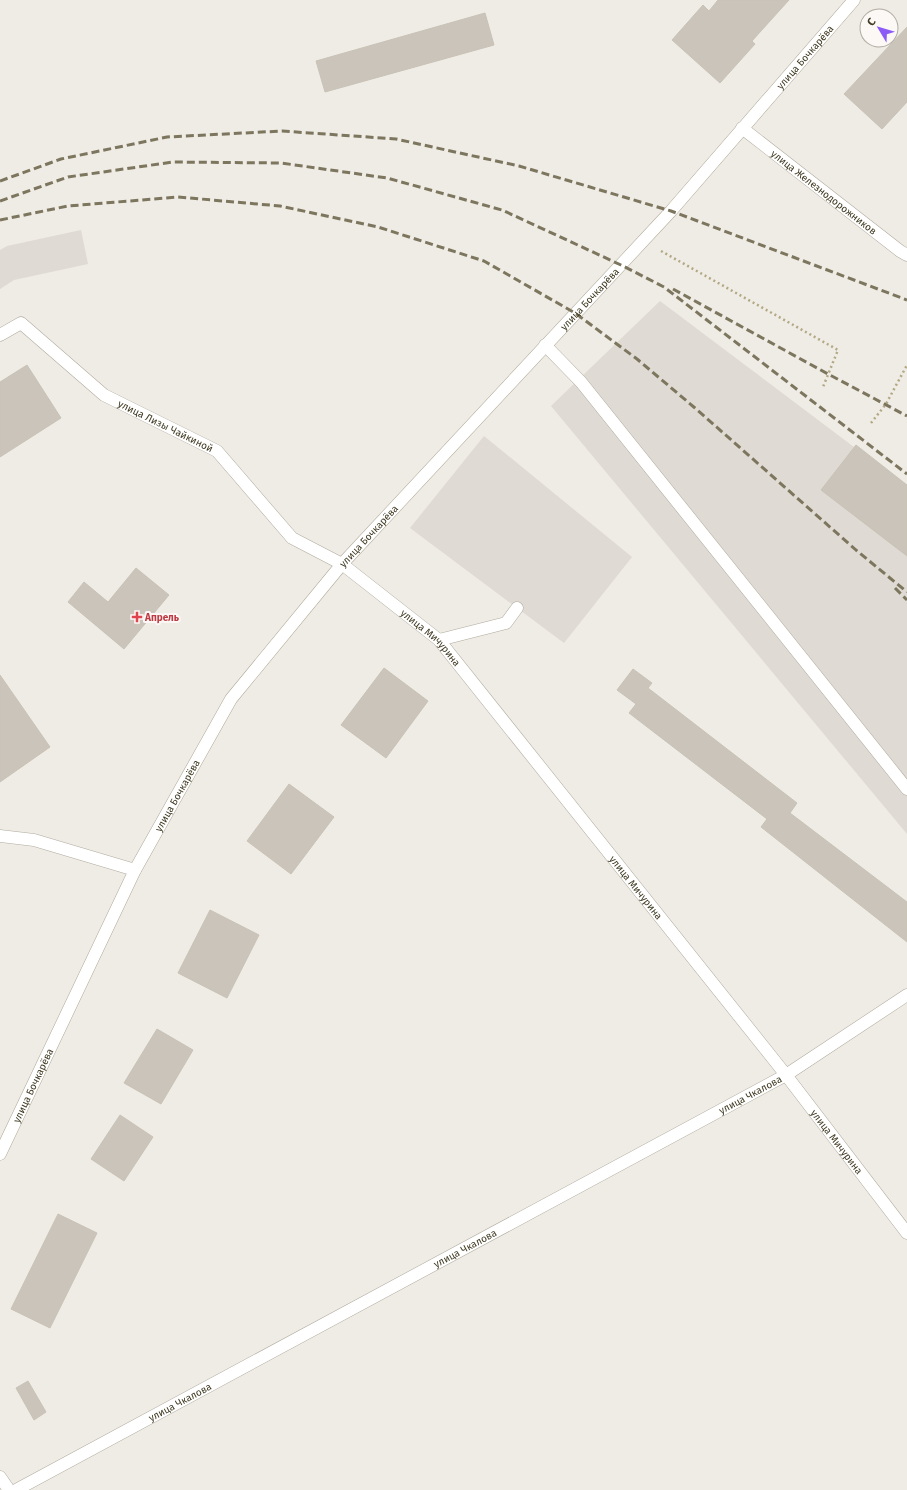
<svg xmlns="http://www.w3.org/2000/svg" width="907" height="1490" font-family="'Fira Sans',sans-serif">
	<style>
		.built { fill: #dfdad3 }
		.building { fill: #cac4ba; stroke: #c9c2b7 }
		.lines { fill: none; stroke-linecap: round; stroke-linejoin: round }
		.lane-casing { stroke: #b0ac9f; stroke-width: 13 }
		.street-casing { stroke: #b0ac9f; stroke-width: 13 }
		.secondary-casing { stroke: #b0a997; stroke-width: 13 }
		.path { stroke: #b3a884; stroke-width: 2.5; stroke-dasharray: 2 3; stroke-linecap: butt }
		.lane { stroke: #fff; stroke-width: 12 }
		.street { stroke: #fff; stroke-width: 12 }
		.secondary { stroke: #fff; stroke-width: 12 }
		.rail { stroke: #7d765e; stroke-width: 3; stroke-dasharray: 8 4; stroke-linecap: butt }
		.health-dot { fill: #e0444e; stroke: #fbf8f6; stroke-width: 1.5 }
		.labels { text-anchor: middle; stroke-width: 4; stroke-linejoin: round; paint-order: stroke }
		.street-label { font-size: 10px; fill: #413b23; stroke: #fbf8f6 }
		.health-label { font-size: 10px; font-weight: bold; fill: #be3a42; stroke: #fbf8f6; text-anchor: start }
	</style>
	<rect width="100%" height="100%" fill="#efebe5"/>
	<path class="built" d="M81,230L88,264L14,280L0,289V250L7,246Z
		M660,301L907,487V834L551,406Z
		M484,436L632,557L564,643L410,528Z"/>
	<path class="building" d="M718,0H789L752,41L755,44L720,83L672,40L703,5L709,11Z
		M485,13L494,45L325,92L316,61Z
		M907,27V102L882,129L844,94Z
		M27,365L61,418L0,457V382Z
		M856,445L907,485V556L821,490Z
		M136,568L169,595L124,649L68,602L84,582L108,602Z
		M384,668L428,701L386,758L341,725Z
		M633,669L652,683L648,688L797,803L790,813L907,902V942L761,827L767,819L629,713L636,704L617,690Z
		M0,675L50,747L0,782Z
		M289,784L334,817L291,874L247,841Z
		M210,910L259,935L227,998L178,973Z
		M157,1029L193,1050L161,1104L124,1083Z
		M120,1115L153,1137L124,1181L91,1159Z
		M58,1214L97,1233L50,1328L11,1309Z
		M28,1381L46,1412L34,1420L16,1388Z"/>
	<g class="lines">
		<g class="lane-casing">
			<path id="lane" d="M545,345L581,382L907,789
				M439,640L506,623L517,608
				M0,836L34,840L135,870"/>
		</g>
		<g class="street-casing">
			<g id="street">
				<path id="s1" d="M742,128L900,251L907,255"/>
				<path id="s2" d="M0,335L21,323L104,395L217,451L292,538L342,564L439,640L786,1075L907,1233"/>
				<path d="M0,1477L9,1490"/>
				<path id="s3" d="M16,1490L786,1075L907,995"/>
			</g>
		</g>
		<g class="secondary-casing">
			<g id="secondary">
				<path id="s4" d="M0,1154L135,870L231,699L342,564L671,211L854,0"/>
			</g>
		</g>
		<path class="path" d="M661,251L838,350L823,387
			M871,423L886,404L907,365"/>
		<use href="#lane" class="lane"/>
		<use href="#street" class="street"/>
		<use href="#secondary" class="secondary"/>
		<path class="rail" d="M0,181L61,159L167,137L282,131L396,139L519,166L671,211L907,300
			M0,201L68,177L173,162L281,163L387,178L502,210L621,265L664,287L907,474
			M0,220L68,206L178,197L280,206L378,227L484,261L575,313L637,359L695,408L856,550L907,592
			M673,289L828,374L907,416
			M895,588L907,600"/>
	</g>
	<path class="health-dot" d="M135 611h4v4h4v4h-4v4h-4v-4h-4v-4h4z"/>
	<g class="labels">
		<g class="street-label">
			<text dy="4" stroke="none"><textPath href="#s4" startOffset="1372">улица Бочкарёва</textPath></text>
			<text dy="4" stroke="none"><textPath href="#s1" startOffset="104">улица Железнодорожников</textPath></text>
			<text dy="4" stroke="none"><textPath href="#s4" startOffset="1048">улица Бочкарёва</textPath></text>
			<text dy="4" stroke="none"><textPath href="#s2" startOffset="203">улица Лизы Чайкиной</textPath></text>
			<text dy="4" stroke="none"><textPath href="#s4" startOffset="724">улица Бочкарёва</textPath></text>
			<text dy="4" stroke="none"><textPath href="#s2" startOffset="547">улица Мичурина</textPath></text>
			<text dy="4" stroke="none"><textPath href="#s4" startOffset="400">улица Бочкарёва</textPath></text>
			<text dy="4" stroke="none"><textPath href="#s2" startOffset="871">улица Мичурина</textPath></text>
			<text dy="4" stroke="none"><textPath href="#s4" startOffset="76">улица Бочкарёва</textPath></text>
			<text dy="4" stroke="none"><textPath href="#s3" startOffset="834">улица Чкалова</textPath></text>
			<text dy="4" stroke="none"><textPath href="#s2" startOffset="1195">улица Мичурина</textPath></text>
			<text dy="4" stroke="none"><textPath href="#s3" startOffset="510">улица Чкалова</textPath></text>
			<text dy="4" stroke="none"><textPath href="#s3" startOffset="186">улица Чкалова</textPath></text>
		</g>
		<g class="health-label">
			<text x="145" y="621">Апрель</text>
		</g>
	</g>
	<g transform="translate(879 28) rotate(308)"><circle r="19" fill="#fbf8f6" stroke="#b1aca2"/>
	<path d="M0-3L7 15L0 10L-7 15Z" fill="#8c5bf6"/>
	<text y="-6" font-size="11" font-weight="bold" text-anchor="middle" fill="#413b23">С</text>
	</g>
</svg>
